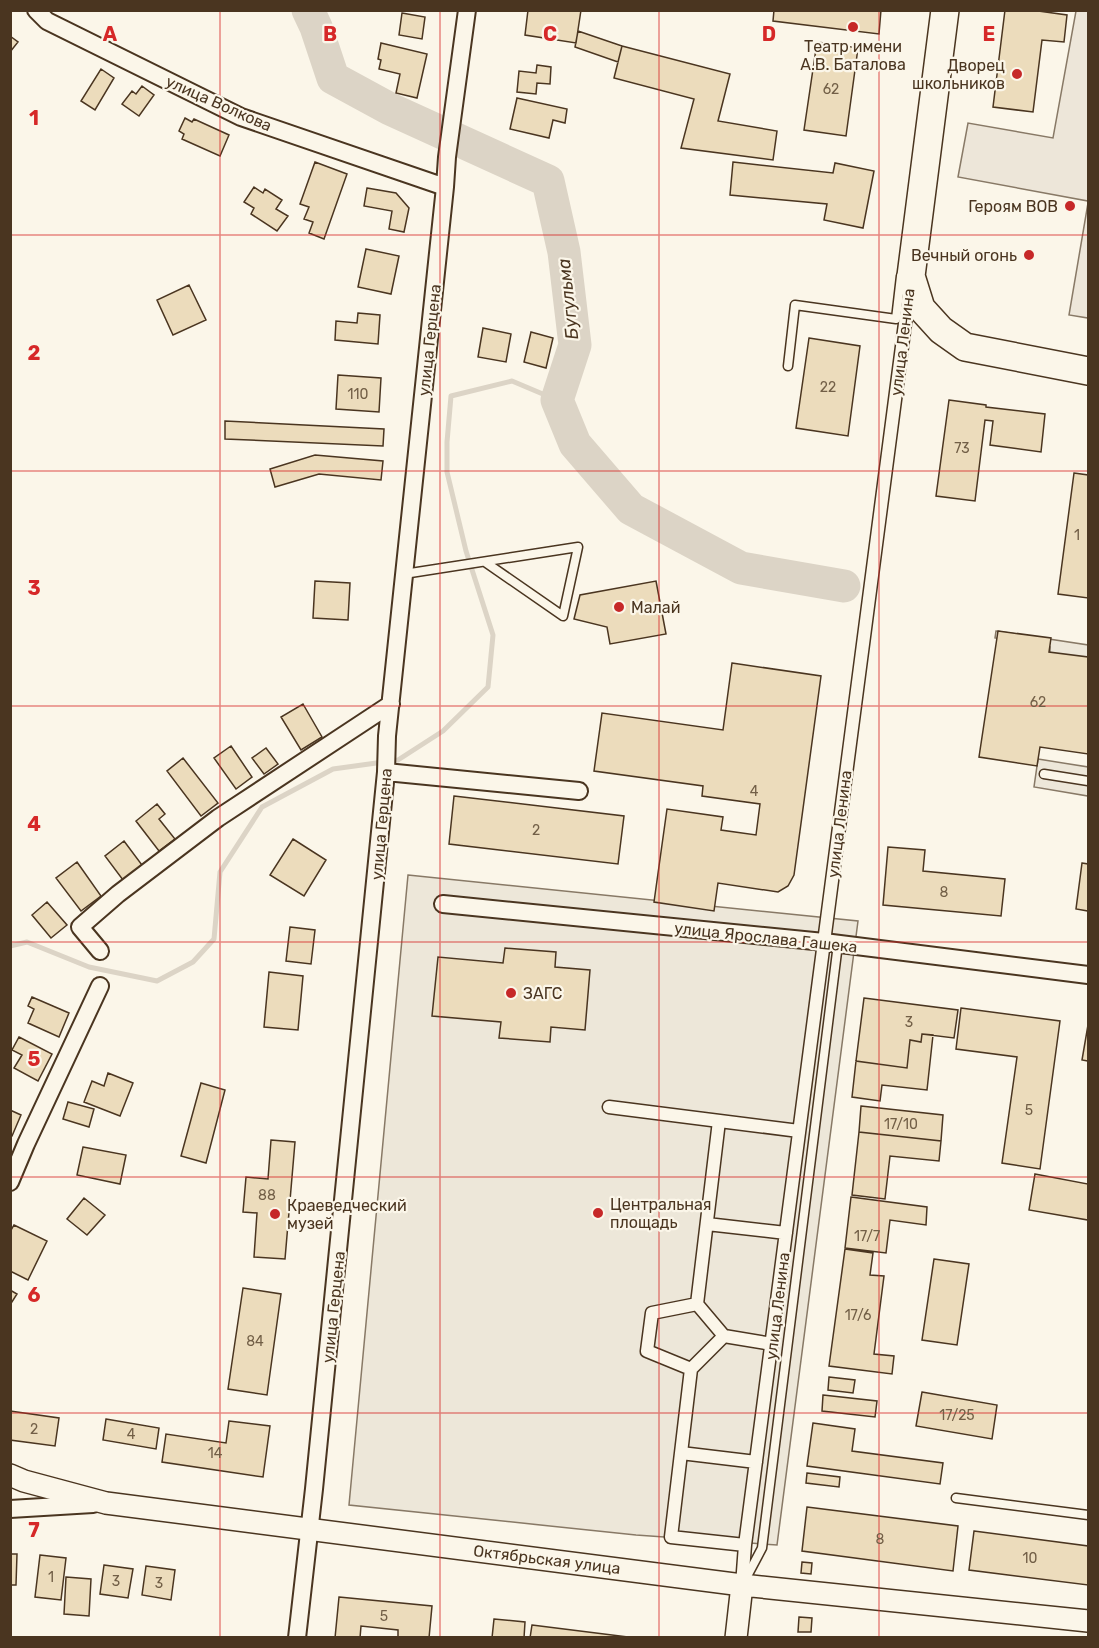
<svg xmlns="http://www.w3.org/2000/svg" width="1099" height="1648" font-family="Rubik,sans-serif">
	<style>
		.green { fill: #ede6d9; stroke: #887966; stroke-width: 1.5 }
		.parking { fill: #ede7d9; stroke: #887966; stroke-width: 1.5 }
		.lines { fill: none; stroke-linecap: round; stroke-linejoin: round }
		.stream { stroke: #dcd4c6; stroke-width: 5 }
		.river { stroke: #dcd4c6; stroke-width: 33 }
		.building { fill: #ecdcbc; stroke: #4a3520; stroke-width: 1.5 }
		.service-casing { stroke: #4a3520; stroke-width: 11 }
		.pedestrian-casing { stroke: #4a3520; stroke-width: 15 }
		.minor-casing { stroke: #4a3520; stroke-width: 20 }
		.tertiary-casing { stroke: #4a3520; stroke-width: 24 }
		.primary-casing { stroke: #4a3520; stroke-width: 30 }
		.service { stroke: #fbf6e9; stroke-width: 8 }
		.pedestrian { stroke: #fbf6e9; stroke-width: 12 }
		.minor { stroke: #fbf6e9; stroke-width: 16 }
		.tertiary { stroke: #fbf6e9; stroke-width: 21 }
		.primary { stroke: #fbf6e9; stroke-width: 27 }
		.grid { fill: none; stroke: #d62828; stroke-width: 1.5; stroke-opacity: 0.55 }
		.poi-dot { fill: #c62828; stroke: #fbf6e9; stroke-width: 2 }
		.labels { text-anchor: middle; stroke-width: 4.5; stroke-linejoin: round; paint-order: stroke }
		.number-label { font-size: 14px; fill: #725f47 }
		.poi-label { font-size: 16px; fill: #4a3520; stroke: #fbf6e9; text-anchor: start }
		.street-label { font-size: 16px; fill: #4a3520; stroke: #fbf6e9 }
		.water-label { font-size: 18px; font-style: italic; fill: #4a3520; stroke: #fbf6e9 }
		.grid-label { font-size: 20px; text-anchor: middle; font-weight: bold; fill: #d62828; stroke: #fbf6e9; stroke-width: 4.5; stroke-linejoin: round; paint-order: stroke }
	</style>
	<rect width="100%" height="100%" fill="#fbf6e9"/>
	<path class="green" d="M1076,11H1088V201L958,177L968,123L1053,138Z
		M1088,203V318L1069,315Z"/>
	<path class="parking" d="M996,631L1088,645V662L1050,656V647L995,638Z
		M1038,759L1088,767V796L1034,787Z
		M408,875L858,921L777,1545L636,1535L349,1505Z"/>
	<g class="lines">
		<path class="stream" d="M10,946L27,942L89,967L157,981L193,962L214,939L220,872L262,807L333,769L398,760L443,731L488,687L493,635L466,551L447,472V442L451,396L512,381L557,400"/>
		<path class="river" d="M308,10L316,27L333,78L390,109L548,181L564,252L575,345L557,400L575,444L631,509L741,568L844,586"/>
	</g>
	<path class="building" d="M528,10H581L576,43L525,35Z
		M774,10H881L879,34L773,21Z
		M1005,10H1031L1067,15L1064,42L1042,40L1033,112L993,107Z
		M402,13L425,17L422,39L399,35Z
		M578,31L622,46L618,62L575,47Z
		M10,36L18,42L10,52Z
		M817,42L858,48L846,136L804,130Z
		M381,43L427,54L417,98L396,93L400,74L379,69L381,60L378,59Z
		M622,46L730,74L718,121L777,131L773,160L681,148L694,99L614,78Z
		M537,65L551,67L550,84L537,83L536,94L517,92L519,71L536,73Z
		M101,69L114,78L95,110L81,101Z
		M142,86L154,95L139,116L122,104L132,91L136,94Z
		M517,98L567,109L565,123L553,120L549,138L510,129Z
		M185,118L192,122L194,119L229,135L220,156L182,139L184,134L179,131Z
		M315,162L347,174L324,239L309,233L313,222L304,219L309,207L300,204Z
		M733,162L833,173L835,163L874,171L863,228L824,220L827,204L730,195Z
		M254,187L263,193L265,189L282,200L276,209L288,216L277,231L251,214L254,208L244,202Z
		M367,188L396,193L409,208L404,232L389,229L392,211L364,206Z
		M366,249L399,256L391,294L358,287Z
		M189,285L206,320L173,335L157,300Z
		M358,313L380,315L378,344L335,340L336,321L357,323Z
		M483,328L511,334L506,362L478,357Z
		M531,332L553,338L546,368L524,362Z
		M809,338L860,346L848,436L796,428Z
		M338,375L381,378L379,412L336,409Z
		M949,400L986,405V407L1045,414L1041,452L990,445L993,421L985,420L975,501L936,496Z
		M225,421L384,429L383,446L225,439Z
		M315,455L383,461L381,480L319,474L275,487L270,469Z
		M1074,473L1088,475V598L1058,594Z
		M315,581L350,583L348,620L313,618Z
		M656,581L666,634L610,644L607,627L574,619L580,595Z
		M998,631L1051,638L1049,652L1088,657V754L1040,747L1037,766L979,757Z
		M732,663L821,676L794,875L788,886L778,892L718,883L714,911L654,902L667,809L723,817L721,830L756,835L760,804L702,796L703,786L594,771L602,713L723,730Z
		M303,704L322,737L301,750L281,717Z
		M231,746L252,777L236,789L214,758Z
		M266,748L278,764L264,774L252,758Z
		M183,758L218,803L201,816L167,771Z
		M454,796L624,816L618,864L449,844Z
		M157,804L165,814L159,819L175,839L159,851L136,821Z
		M293,839L326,860L304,896L270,875Z
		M124,841L142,865L123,880L105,856Z
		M888,847L925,850L923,871L1005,879L1001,916L883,905Z
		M77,862L101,896L81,911L56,878Z
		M1082,863L1088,864V911L1076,909Z
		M47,902L67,925L51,938L32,915Z
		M290,927L315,930L311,964L286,961Z
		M505,948L556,952L555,967L590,970L585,1030L551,1027L550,1042L499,1038L501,1022L432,1016L438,957L503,963Z
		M269,972L303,976L298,1030L264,1027Z
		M32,997L69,1013L59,1037L28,1023L34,1009L28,1006Z
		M864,998L958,1010L954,1038L922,1034L921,1042L910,1040L907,1068L856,1061Z
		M961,1008L1060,1021L1040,1169L1002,1163L1017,1057L956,1049Z
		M1088,1025V1061L1082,1060Z
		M922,1034L933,1035L927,1090L882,1085L880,1101L852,1097L856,1061L907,1068L910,1040L921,1042Z
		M19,1037L52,1054L38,1081L14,1068L22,1055L12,1050Z
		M108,1073L133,1083L120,1116L84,1102L92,1081L104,1086Z
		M201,1083L225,1090L206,1163L181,1156Z
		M68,1102L94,1109L89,1127L63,1119Z
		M861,1106L943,1115L941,1141L859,1132Z
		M10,1110L21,1115L12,1136H10Z
		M859,1132L941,1141L939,1161L890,1156L885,1199L852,1195Z
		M271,1140L295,1142L285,1259L254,1257L257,1213L243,1212L246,1177L268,1179Z
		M83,1147L126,1155L120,1184L77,1175Z
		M1035,1174L1088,1184V1220L1029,1210Z
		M851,1197L927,1207L926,1225L890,1220L886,1253L845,1248Z
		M84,1198L105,1215L87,1235L67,1219Z
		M14,1225L47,1241L28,1280L10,1271V1232Z
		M845,1249L873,1253L870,1275L884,1276L874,1354L894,1356L892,1374L829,1366Z
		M934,1259L969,1264L957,1345L922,1340Z
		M243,1288L281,1294L267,1395L228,1389Z
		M10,1290L17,1294L10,1305Z
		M829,1377L855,1380L853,1393L828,1390Z
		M922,1392L997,1405L992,1439L916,1426Z
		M823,1395L877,1401L875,1417L822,1411Z
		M10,1411L59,1418L55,1446L10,1440Z
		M106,1419L159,1428L156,1449L103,1440Z
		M229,1421L270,1426L263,1477L162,1462L166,1434L226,1443Z
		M813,1423L855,1429L852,1451L943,1463L940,1484L807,1466Z
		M807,1473L840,1477L839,1487L806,1483Z
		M807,1507L958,1526L953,1571L802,1551Z
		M974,1531L1088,1546V1585L969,1570Z
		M10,1554H17L16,1585H10Z
		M40,1555L66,1558L61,1600L35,1597Z
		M802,1562L812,1563L811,1574L801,1573Z
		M104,1565L133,1569L128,1598L100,1594Z
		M146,1566L175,1570L171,1600L142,1595Z
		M66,1577L91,1579L89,1616L64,1614Z
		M339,1597L432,1606L429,1638H398V1630L361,1626L360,1638H335Z
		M799,1617L812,1618L811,1632H798Z
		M494,1619L525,1622L524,1638H492Z
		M532,1625L636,1638H530Z"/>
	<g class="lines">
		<g class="service-casing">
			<path id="service" d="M788,366L795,305L896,319L901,276
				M404,574L578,547L563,616L485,562
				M1044,774L1088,781
				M956,1498L1088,1515
				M744,1582L762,1548L838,944"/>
		</g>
		<g class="pedestrian-casing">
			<path id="pedestrian" d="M609,1107L799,1131
				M719,1121L697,1304L724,1336L691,1369L671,1537L745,1545
				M707,1224L786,1233
				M724,1336L772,1344
				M691,1369L647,1351L652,1313L697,1304
				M681,1453L756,1462
				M742,1585L745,1545L909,293"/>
		</g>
		<g class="minor-casing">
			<path id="minor" d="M36,10L47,21L241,117L445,187
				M386,772L579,791
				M443,904L824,942L1088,975
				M100,951L80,927L118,894L218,818L391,704
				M10,1182L26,1144L100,986
				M10,1509L93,1504
				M297,1638L314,1489L386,772L387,736L445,187L447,157L467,10"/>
		</g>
		<g class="tertiary-casing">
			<path id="tertiary" d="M10,1475L24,1481L106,1503L742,1585L1088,1621
				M736,1638L742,1585"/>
		</g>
		<g class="primary-casing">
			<path id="primary" d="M945,10L911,276L921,308L941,330L965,347L1088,371"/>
		</g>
		<use href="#service" class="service"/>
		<use href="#pedestrian" class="pedestrian"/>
		<use href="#minor" class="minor"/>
		<use href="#tertiary" class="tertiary"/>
		<use href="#primary" class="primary"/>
	</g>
	<path class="grid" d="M220,10V1638M440,10V1638M659,10V1638M879,10V1638M10,235H1088M10,471H1088M10,706H1088M10,942H1088M10,1177H1088M10,1413H1088"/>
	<g class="poi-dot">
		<circle cx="853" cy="27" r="6"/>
		<circle cx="1017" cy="74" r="6"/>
		<circle cx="1070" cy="206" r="6"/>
		<circle cx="1029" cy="255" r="6"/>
		<circle cx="619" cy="607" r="6"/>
		<circle cx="511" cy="993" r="6"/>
		<circle cx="598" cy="1213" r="6"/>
		<circle cx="275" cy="1214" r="6"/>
	</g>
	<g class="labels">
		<g class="number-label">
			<text x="831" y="94">62</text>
			<text x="828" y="392">22</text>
			<text x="358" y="399">110</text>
			<text x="962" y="453">73</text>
			<text x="1077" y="540">1</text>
			<text x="1038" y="707">62</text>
			<text x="754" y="796">4</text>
			<text x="536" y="835">2</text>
			<text x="944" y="897">8</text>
			<text x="909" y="1027">3</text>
			<text x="1029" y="1115">5</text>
			<text x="901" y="1129">17/10</text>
			<text x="267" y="1200">88</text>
			<text x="867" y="1241">17/7</text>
			<text x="858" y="1320">17/6</text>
			<text x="255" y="1346">84</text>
			<text x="957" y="1420">17/25</text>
			<text x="34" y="1434">2</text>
			<text x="131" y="1439">4</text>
			<text x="215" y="1458">14</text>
			<text x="880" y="1544">8</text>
			<text x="1030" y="1563">10</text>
			<text x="51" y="1582">1</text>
			<text x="116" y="1586">3</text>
			<text x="159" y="1588">3</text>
			<text x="384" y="1621">5</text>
		</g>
		<g class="poi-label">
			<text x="853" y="52" text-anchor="middle">Театр имени<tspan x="853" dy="18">А.В. Баталова</tspan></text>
			<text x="1005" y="71" text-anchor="end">Дворец<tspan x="1005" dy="18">школьников</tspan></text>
			<text x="1058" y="212" text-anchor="end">Героям ВОВ</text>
			<text x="1017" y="261" text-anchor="end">Вечный огонь</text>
			<text x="631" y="613">Малай</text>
			<text x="523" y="999">ЗАГС</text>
			<text x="610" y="1210">Центральная<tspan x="610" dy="18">площадь</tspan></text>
			<text x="287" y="1211">Краеведческий<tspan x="287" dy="18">музей</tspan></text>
		</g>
		<g class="street-label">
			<text transform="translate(219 103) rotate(24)" y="6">улица Волкова</text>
			<text transform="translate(429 340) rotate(-84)" y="6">улица Герцена</text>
			<text transform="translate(902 342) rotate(-83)" y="6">улица Ленина</text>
			<text transform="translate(381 824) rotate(-85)" y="6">улица Герцена</text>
			<text transform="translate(839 824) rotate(-83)" y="6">улица Ленина</text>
			<text transform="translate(766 937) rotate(6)" y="6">улица Ярослава Гашека</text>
			<text transform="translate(777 1306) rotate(-83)" y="6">улица Ленина</text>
			<text transform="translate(333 1307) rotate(-84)" y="6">улица Герцена</text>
			<text transform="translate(547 1559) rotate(7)" y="6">Октябрьская улица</text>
		</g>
		<g class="water-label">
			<text transform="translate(568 299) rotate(-96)" y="6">Бугульма</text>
		</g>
	</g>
	<g class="grid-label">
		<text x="110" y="41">A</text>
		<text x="330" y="41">B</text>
		<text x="550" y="41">C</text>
		<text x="769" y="41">D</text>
		<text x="989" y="41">E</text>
		<text x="34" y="125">1</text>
		<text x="34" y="360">2</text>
		<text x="34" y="595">3</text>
		<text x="34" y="831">4</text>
		<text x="34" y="1066">5</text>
		<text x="34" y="1302">6</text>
		<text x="34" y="1537">7</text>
	</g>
	<rect width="1099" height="1648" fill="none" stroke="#4a3520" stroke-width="24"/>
</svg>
